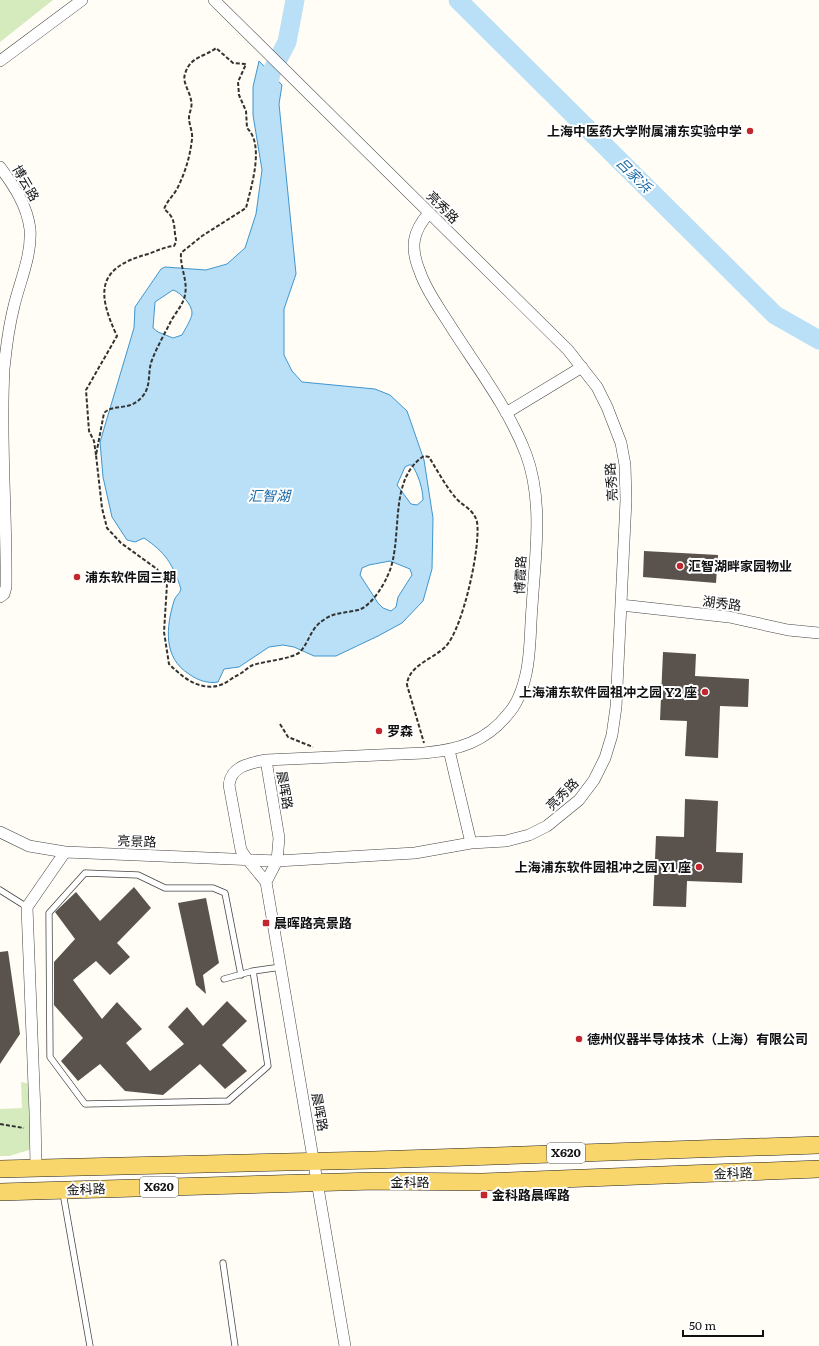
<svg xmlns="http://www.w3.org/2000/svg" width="819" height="1346" font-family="Literata,'Noto Sans SC',serif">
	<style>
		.green { fill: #d5ebbd }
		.water { fill: #b9e0f7; stroke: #3f96cf; fill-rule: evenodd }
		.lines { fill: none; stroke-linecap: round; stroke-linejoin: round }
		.river { stroke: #b9e0f7; stroke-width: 19 }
		.building { fill: #5a524d }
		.lane-casing { stroke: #444; stroke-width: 7 }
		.street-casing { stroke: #444; stroke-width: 12 }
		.primary-casing { stroke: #222; stroke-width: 18 }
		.path { stroke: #333; stroke-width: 2; stroke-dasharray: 4 2; stroke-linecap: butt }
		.lane { stroke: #fff; stroke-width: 5.5 }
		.street { stroke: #fff; stroke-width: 11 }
		.primary { stroke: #f9d66b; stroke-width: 17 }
		.poi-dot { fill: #c4262e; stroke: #fff; stroke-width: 1.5 }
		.labels { text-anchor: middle; stroke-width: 4; stroke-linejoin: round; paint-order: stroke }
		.shield { fill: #fff; stroke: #585858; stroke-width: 1 }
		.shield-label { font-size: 12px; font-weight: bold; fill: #111 }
		.poi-label { font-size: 13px; font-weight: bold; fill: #111; stroke: #fff; text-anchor: start }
		.street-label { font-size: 13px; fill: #111; stroke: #fff }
		.water-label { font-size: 14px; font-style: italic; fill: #1768a6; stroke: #fff }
	</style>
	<rect width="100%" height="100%" fill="#fffdf5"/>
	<path class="green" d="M0,0H53L0,42Z
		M21,1082L35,1085L36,1137L29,1150L9,1156H0V1109L22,1108Z"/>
	<path class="water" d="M259,61L282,85L279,104L296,274L284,309V355L292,371L302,382L375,389L390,395L407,411L424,460L433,518L432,569L423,601L402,623L378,636L336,656H314L294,647L283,645L269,647L239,667L224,669L218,682C208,684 197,680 189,674C163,658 166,627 174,601C175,596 180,594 181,589C173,564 165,552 144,538L135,542L127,540L112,517L103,477L100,442L134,328L135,307L161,269L165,267L206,270L227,264L245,248L256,214L262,170L253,115V87ZM173,290C180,292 193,305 192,314C191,320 185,329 182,335L173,338L158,332L153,328L155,302ZM409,465H412C418,474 423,489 423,500L417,505L411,504L397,485L405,467ZM390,561L410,569L412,575L398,597L396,607L391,611L383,608L378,603L360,575L362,568L369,565Z"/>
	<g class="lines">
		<path class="river" d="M458,0L775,315L819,340
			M266,99L271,73L287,42L295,0"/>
	</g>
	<path class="building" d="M644,551L718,555L716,583L643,577Z
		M663,652L696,654L695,676L749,679L748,707L720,706L718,758L685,756L687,721L660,720Z
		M685,799L718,801L716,852L743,853L742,883L687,881L686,907L653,906L656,836L684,837Z
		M134,887L151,908L117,943L130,957L110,975L96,961L73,980L102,1019L117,1002L142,1029L126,1043L150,1071L184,1044L168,1027L187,1007L203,1026L227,1001L247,1021L222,1045L247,1071L225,1089L200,1064L163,1095L125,1091L100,1064L78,1081L61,1061L83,1038L54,1005V962L75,939L55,912L76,892L100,921Z
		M206,898L219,963L203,975L206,994L196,985L178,903Z
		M8,951L20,1034L0,1064V952Z"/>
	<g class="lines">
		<g class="lane-casing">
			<path id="lane" d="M0,890L27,907
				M253,971L281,967
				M224,979L253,971L268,1066L228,1101L85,1104L50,1057L49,913L85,873L138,875L165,888H213L225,893L241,975
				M63,1193L90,1346
				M223,1263L235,1346"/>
		</g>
		<g class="street-casing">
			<path id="street" d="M0,61L82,0
				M0,167C14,186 27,205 30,229C32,255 20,281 14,306C9,326 6,348 4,369C0,442 7,514 6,587L4,594L0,597
				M506,413L582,367
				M621,605L729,617L788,630L819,633
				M449,750L471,843
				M266,760L279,838L277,861L266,882
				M0,832L29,846L65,852L277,861L415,853L471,843L506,841L529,835L547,826L579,800L594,780L605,758L612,735L616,707L626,500L625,465L621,443L607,407L597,387L568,350L214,0
				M36,1168L35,1113L27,907L65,852
				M345,1346L266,882L247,859L241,850L229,785C231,766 250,763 266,760L424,753C458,750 486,742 508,714C518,703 523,688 526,674C531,652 530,629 532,607C535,557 544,502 526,454C508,407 475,365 448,322C438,306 426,290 420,272C410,248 412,232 429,213"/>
		</g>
		<g class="primary-casing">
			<path id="primary" d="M0,1169L373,1160L819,1145
				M0,1192L374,1181L482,1182L819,1169"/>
		</g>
		<path class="path" d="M96,455L94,441L89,431L86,390L117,336C97,293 96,268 148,254C157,251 164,247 174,246C177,241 176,240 175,234C174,222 174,217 164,209C167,201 173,196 177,189C185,173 190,157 192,139C193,132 189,125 189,118C189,112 193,107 191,100C190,92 182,82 185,74C190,56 205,57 216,48L233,63L246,64L238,82L239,95L246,111L247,128C265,145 251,187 246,208L202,236L181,253C180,268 188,280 185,295C183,305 176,312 171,321C165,333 157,347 152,360C147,372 152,386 142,397C129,412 114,403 104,413L96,455L102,508L107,528L121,543L157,569L167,584L164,632L169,664C183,678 202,693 223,684C228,682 233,677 238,675C244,672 248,667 253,665C265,661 292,659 300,652C310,641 310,628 325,619C335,612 347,613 358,610C370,607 382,588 387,577C405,542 386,480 424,456L429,457C437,470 445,485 455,497C462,506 474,509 477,522C481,546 463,628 446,646C434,659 408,665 407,685L424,743
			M280,724L288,737L313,747
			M0,1124L24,1128"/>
		<use href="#lane" class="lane"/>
		<use href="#street" class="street"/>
		<use href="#primary" class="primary"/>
	</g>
	<g class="poi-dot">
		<circle cx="750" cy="131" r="4"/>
		<circle cx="680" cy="566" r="4"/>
		<circle cx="77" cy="577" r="4"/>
		<circle cx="705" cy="692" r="4"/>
		<circle cx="379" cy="731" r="4"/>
		<circle cx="699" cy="867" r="4"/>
		<rect x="262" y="919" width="8" height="8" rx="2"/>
		<circle cx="579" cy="1039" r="4"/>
		<rect x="480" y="1191" width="8" height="8" rx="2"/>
	</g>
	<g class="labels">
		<g class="shield">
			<rect x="547" y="1143" width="38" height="20" rx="3"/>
			<rect x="140" y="1177" width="38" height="20" rx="3"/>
		</g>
		<g class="shield-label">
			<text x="566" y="1157">X620</text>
			<text x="159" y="1191">X620</text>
		</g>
		<g class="poi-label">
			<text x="742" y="136" text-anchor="end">上海中医药大学附属浦东实验中学</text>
			<text x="688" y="571">汇智湖畔家园物业</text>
			<text x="85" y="582">浦东软件园三期</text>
			<text x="697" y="697" text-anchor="end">上海浦东软件园祖冲之园 Y2 座</text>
			<text x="387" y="736">罗森</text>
			<text x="691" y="872" text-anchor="end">上海浦东软件园祖冲之园 Y1 座</text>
			<text x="274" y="928">晨晖路亮景路</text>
			<text x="587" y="1044">德州仪器半导体技术（上海）有限公司</text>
			<text x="492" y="1200">金科路晨晖路</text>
		</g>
		<g class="street-label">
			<text transform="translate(26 183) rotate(60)" y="5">博云路</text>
			<text transform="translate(443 207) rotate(45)" y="5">亮秀路</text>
			<text transform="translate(611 482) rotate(-94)" y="5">亮秀路</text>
			<text transform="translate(520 575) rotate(-87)" y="5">博霞路</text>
			<text transform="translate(722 603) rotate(7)" y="5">湖秀路</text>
			<text transform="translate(285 790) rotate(80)" y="5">晨晖路</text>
			<text transform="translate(562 794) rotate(-45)" y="5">亮秀路</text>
			<text transform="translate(137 841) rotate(2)" y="5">亮景路</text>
			<text transform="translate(320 1112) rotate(80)" y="5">晨晖路</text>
			<text transform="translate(733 1173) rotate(-2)" y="5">金科路</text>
			<text x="410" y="1187">金科路</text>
			<text transform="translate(86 1189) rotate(-2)" y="5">金科路</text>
		</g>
		<g class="water-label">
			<text transform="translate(634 175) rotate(45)" y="5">吕家浜</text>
			<text x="269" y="501">汇智湖</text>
		</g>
	</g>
	<path d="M683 1330v6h80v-6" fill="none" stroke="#111111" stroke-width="2"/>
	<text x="689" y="1330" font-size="12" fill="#111111" stroke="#ffffff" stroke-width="3" paint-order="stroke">50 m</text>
</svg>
